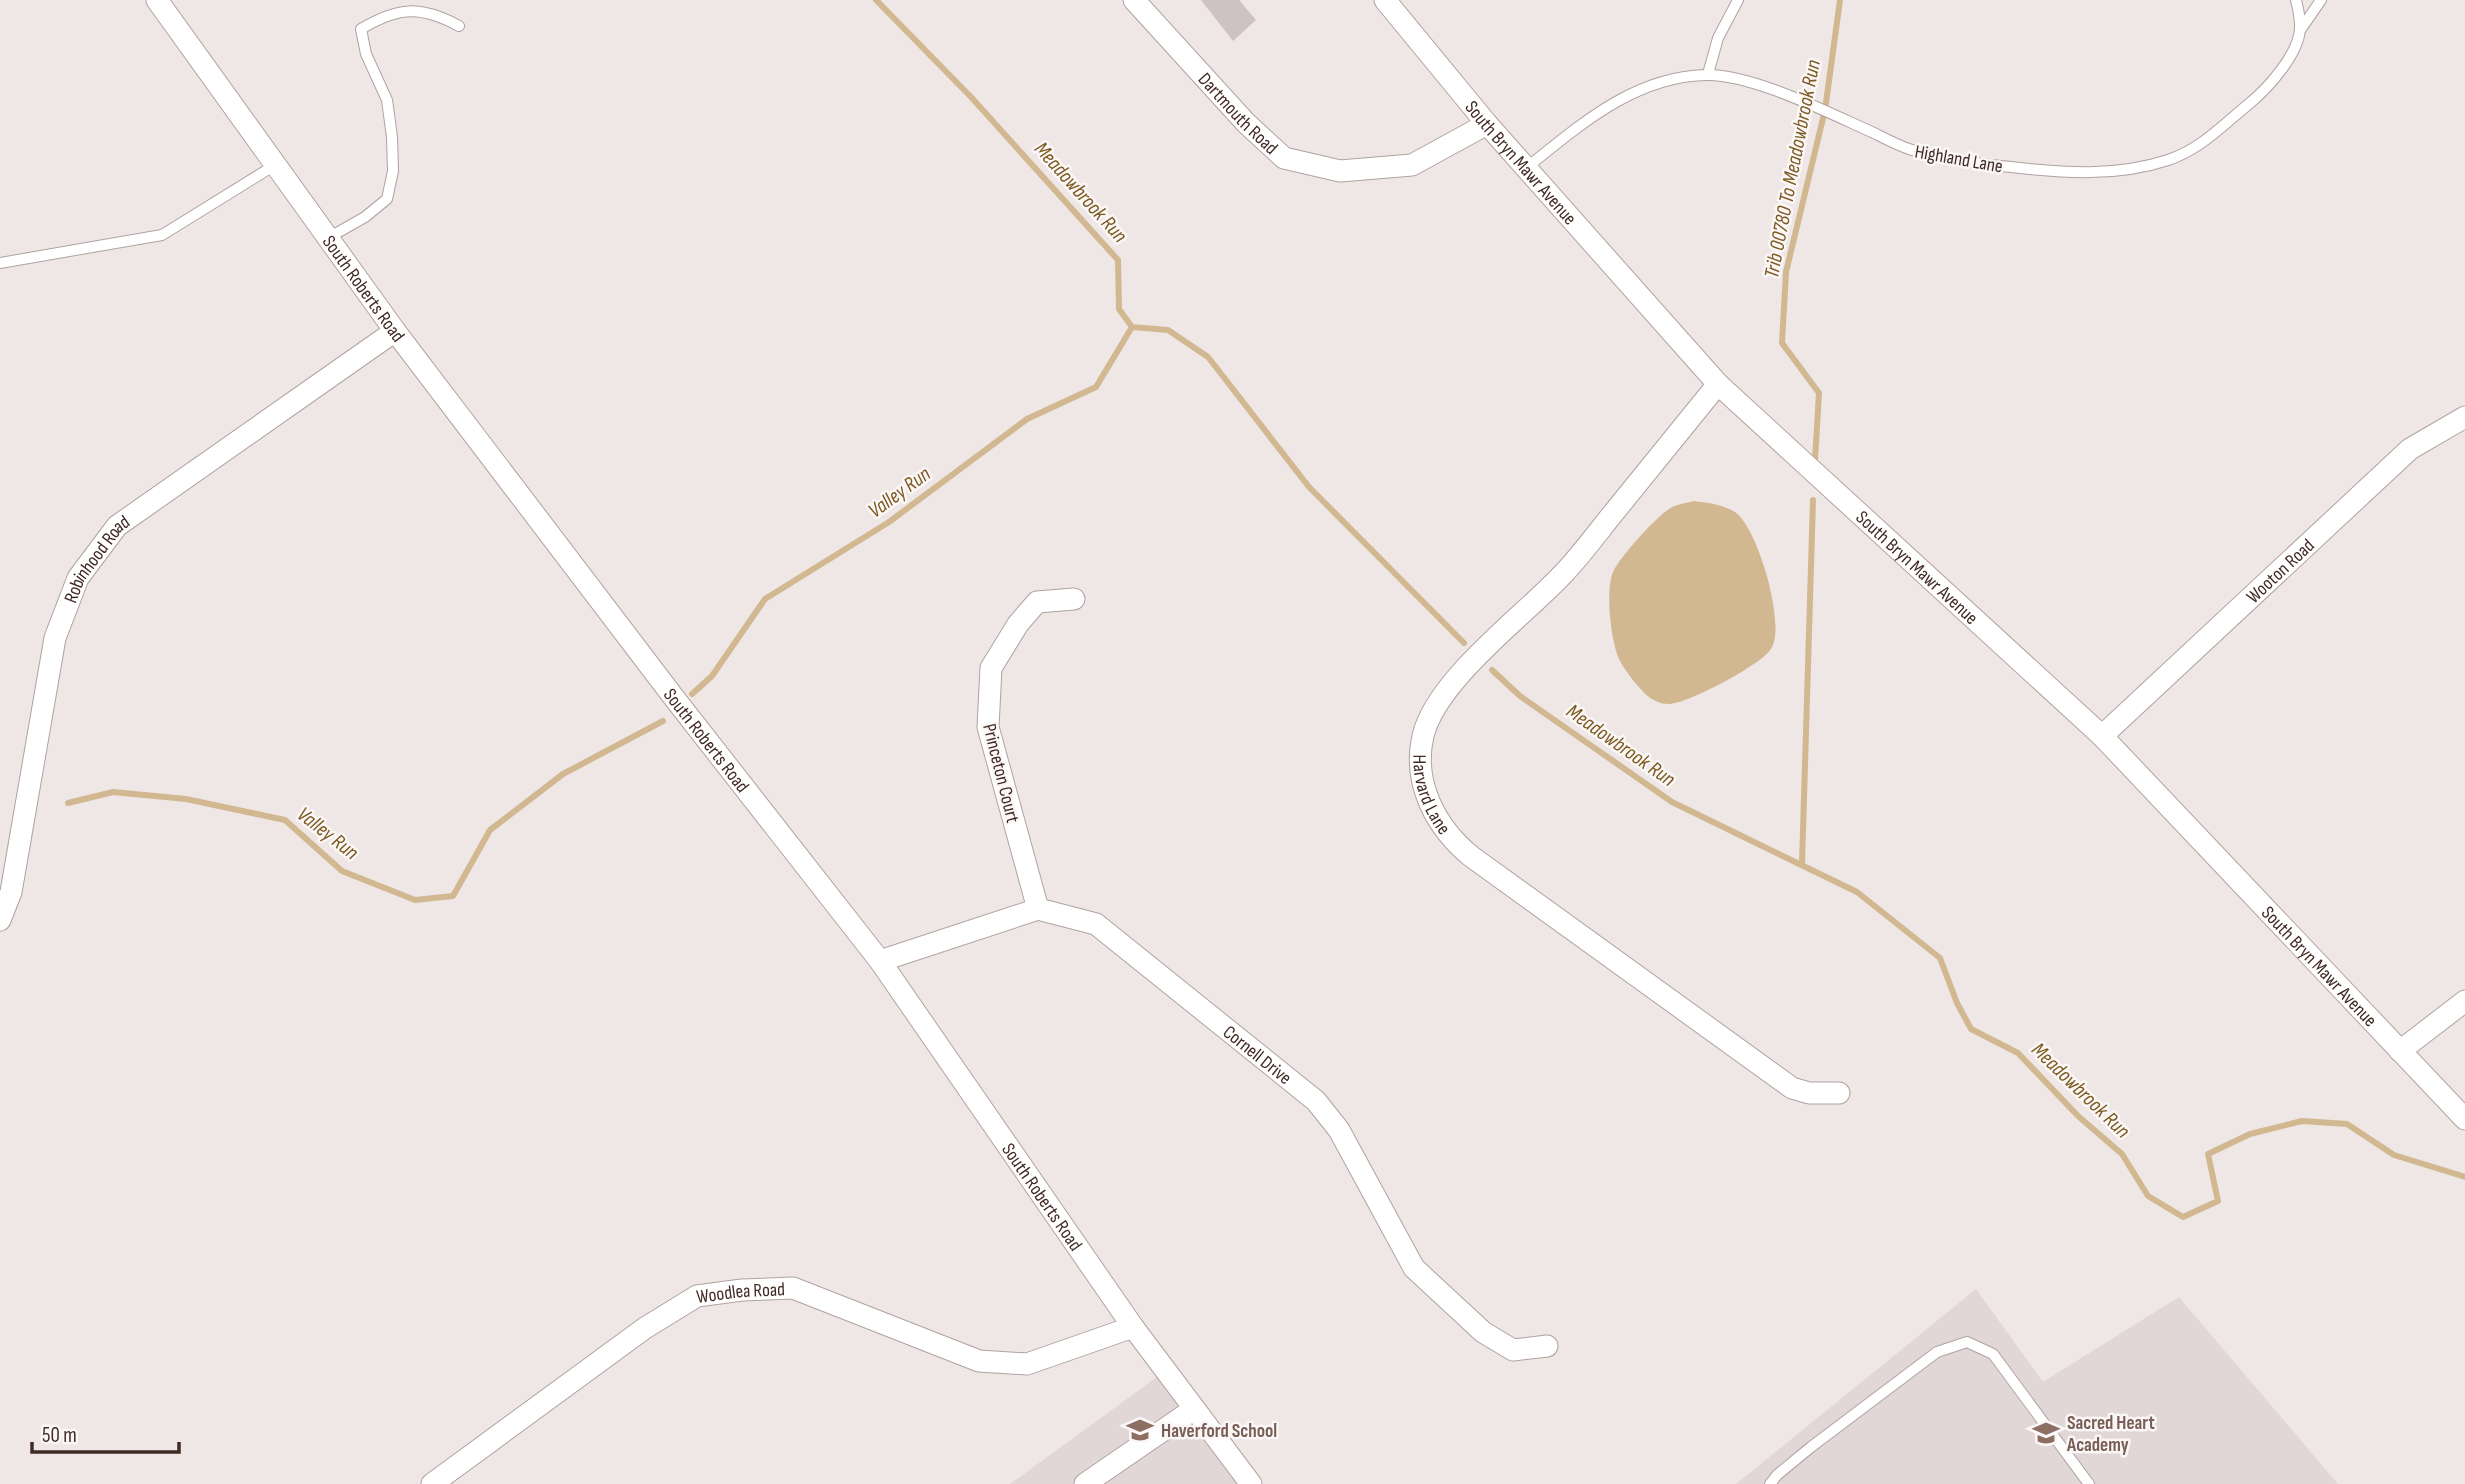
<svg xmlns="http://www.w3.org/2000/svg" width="2465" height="1484" font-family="'Sofia Sans Condensed',sans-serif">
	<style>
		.built { fill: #e2d7d7 }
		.water { fill: #d1b891 }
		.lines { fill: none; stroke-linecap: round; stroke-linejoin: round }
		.stream { stroke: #d1b891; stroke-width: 6 }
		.building { fill: #cfc2c3 }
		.lane-casing { stroke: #b0a2a1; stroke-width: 12 }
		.street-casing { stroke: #b0a2a1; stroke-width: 23 }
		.secondary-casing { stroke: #b5a29f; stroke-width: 23 }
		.lane { stroke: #fff; stroke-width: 10 }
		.street { stroke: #fff; stroke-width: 21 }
		.secondary { stroke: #fff; stroke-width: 21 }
		.labels { text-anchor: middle; stroke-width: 5; stroke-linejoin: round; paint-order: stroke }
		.street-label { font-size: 19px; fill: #412a25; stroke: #fbf7f7 }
		.education-label { font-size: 19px; font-weight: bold; fill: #785e54; stroke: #fbf7f7; text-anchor: start }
		.water-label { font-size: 21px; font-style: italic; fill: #7c5a20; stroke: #fbf7f7 }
	</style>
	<rect width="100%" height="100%" fill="#efe6e6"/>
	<path class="built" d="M1976,1289L2043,1382L2179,1297L2338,1484H1736Z
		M1157,1377L1237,1484H1010Z"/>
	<path class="water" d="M1694,501C1709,503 1721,504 1735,512C1757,526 1787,625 1771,649C1761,665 1687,704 1669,704C1652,704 1642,691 1632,679C1628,673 1623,667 1620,661C1611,643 1605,592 1613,572C1619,558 1655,518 1669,509C1676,504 1687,503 1694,501Z"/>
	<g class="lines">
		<path class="stream" d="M876,0L971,97L1118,260L1119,309L1132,327L1168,330L1208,357L1309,487L1464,643
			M1815,460L1819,393L1782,343L1786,272L1825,110L1840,0
			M1492,670L1520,696L1672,802L1857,892L1940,958L1957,1003L1971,1029L2018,1053L2078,1116L2122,1154L2148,1196L2183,1217L2218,1201L2208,1154L2250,1134L2302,1121L2347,1124L2394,1155L2465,1177
			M692,694L712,676L765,599L889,522L1027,419L1096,387L1132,327
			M68,803L113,792L186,799L285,820L342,871L415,900L453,896L490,830L563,774L663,721
			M1802,864L1813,500"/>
	</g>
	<path class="building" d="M1201,0H1239L1256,20L1233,41Z"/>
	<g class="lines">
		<g class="lane-casing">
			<path id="lane" d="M2301,29L2321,0
				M1708,74L1718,38L1738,0
				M1526,168C1579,126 1633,77 1705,75C1751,73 1831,114 1874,133C1886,139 1899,146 1912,150C1945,160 1977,164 2011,167C2063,173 2117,177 2168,160C2200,150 2224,124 2250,103C2268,88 2301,52 2300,26C2300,17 2298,8 2296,0
				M328,238L365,217L387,199L393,171L392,137L387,100L366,54L361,29C398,7 420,5 459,26
				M0,263L162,235L275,165
				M1770,1484L1777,1475L1811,1447L1937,1352L1967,1342L1993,1354L2089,1484"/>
		</g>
		<g class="street-casing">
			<g id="street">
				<path id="s1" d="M1134,0L1246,123L1284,158L1340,171L1412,165L1487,124"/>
				<path id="s2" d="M1718,384C1684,426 1649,469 1615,511C1598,532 1582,554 1564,573C1524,616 1436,680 1423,736C1412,783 1436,828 1472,857L1792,1088L1809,1093H1839"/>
				<path id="s3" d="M2102,736L2410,449L2465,417"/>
				<path d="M1038,909L988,727L991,668L1018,624L1037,602L1074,599"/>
				<path id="s4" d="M0,920L11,892L55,638L78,578L117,526L395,331"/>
				<path id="s5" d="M880,961L1038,909L1096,924L1316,1101L1339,1130L1414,1268L1483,1332L1513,1350L1547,1346"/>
				<path d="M2400,1051L2465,1001"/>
				<path id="s6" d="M432,1484L645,1328L697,1296L742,1290L793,1288L979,1361L1027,1364L1133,1327"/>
				<path d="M1085,1484L1194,1409"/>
			</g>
		</g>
		<g class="secondary-casing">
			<g id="secondary">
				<path id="s7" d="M157,0L395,331L675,699L880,961L1133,1327L1251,1484"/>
				<path id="s8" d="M1385,0L1487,124L1718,384L2102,736L2465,1119"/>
			</g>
		</g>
		<use href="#lane" class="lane"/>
		<use href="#street" class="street"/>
		<use href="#secondary" class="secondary"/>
	</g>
	<defs>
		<g id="school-bare" transform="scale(2.1)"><path d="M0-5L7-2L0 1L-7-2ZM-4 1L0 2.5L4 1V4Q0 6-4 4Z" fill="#8d6e63" stroke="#fbf7f7" stroke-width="2.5" paint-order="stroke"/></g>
	</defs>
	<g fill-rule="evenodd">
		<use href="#school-bare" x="1140" y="1430"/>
		<use href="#school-bare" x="2046" y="1433"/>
	</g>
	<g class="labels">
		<g class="street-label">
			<text dy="7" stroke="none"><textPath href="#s1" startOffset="154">Dartmouth Road</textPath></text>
			<text transform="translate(1959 158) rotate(10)" y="7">Highland Lane</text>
			<text dy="7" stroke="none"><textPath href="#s8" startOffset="212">South Bryn Mawr Avenue</textPath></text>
			<text dy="7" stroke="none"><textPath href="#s7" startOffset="355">South Roberts Road</textPath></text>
			<text dy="7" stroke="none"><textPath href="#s4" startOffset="378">Robinhood Road</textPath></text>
			<text dy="7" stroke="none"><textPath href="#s8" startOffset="779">South Bryn Mawr Avenue</textPath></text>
			<text dy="7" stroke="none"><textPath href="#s3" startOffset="243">Wooton Road</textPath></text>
			<text dy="7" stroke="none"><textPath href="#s7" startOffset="922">South Roberts Road</textPath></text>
			<text transform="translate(1002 773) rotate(76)" y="7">Princeton Court</text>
			<text dy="7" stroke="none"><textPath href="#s2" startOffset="522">Harvard Lane</textPath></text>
			<text dy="7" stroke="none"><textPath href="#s8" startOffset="1346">South Bryn Mawr Avenue</textPath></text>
			<text dy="7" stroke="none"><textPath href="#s5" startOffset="434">Cornell Drive</textPath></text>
			<text dy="7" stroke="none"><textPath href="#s7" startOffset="1489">South Roberts Road</textPath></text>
			<text dy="7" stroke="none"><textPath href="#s6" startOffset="369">Woodlea Road</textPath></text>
		</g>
		<g class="education-label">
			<text x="2067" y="1429">Sacred Heart<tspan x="2067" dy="22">Academy</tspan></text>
			<text x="1161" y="1437">Haverford School</text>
		</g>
		<g class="water-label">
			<text transform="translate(1792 169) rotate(-79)" y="7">Trib 00780 To Meadowbrook Run</text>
			<text transform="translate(1081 192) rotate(48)" y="7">Meadowbrook Run</text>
			<text transform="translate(899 492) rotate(-36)" y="7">Valley Run</text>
			<text transform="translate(1621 745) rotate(35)" y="7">Meadowbrook Run</text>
			<text transform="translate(328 833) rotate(38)" y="7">Valley Run</text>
			<text transform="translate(2081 1090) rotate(44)" y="7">Meadowbrook Run</text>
		</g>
	</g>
	<path d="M32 1442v10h147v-10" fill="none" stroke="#412a25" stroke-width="3.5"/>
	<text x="42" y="1442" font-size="21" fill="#412a25" stroke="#fbf7f7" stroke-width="5" paint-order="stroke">50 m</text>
</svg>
